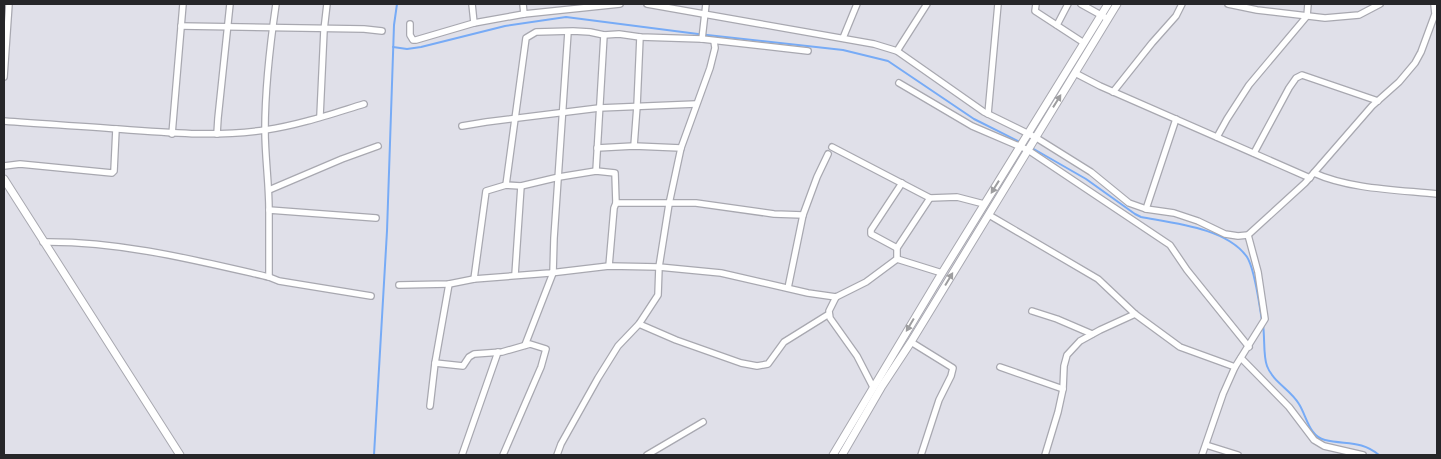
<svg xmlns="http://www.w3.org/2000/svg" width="1441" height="459" font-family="Cabin,sans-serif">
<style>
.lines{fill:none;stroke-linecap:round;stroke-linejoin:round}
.stream{stroke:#77abf6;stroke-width:2}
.minor-casing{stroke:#a8a8b0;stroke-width:8}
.major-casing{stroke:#a8a8b0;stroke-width:9}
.minor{stroke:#fff;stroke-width:5.5}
.major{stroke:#fff;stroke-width:7}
.oneway{fill:#9d9d9f}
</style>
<rect width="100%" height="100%" fill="#e0e0e9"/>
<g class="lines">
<g class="stream">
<polyline points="393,47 407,49 421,47 505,26 566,17 698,34 843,50 888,61 974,119 1028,146"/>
<path d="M 1032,148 L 1086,179 L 1135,214 L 1141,217 C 1173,223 1227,228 1247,257 C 1255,269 1259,304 1262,320"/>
<path d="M 1263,325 C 1265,337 1263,356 1267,366 C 1273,382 1291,390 1299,404 C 1307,417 1309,436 1325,440 C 1346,445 1361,440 1379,455"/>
<polyline points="374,455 387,231 394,25 397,4"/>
</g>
<defs>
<g id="minor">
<polyline points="472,4 474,23"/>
<polyline points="523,4 524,14"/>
<polyline points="647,4 874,44 897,51 984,112 1035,137 1091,172 1129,203 1146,209 1174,213 1198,221 1225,234 1238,236 1248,235 1305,183 1372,106 1399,82 1415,63 1421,52 1435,14 1434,4"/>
<polyline points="1036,4 1035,11 1084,43"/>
<polyline points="1081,4 1108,19"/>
<polyline points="1228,4 1257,10 1325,18 1359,15 1380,4"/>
<polyline points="410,24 410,35 413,40 416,40 474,23 524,14 620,4"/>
<polyline points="1057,25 1068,4"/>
<polyline points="181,26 364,29 382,31"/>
<polyline points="843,38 857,4"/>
<polyline points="702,39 706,4"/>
<polyline points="897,51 927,4"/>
<polyline points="1075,73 1100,86 1310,178"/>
<polyline points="4,77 9,4"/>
<polyline points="899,83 972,126 1028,150 1170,245 1187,270 1249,347"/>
<polyline points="1113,92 1152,43 1176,16 1182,4"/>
<polyline points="988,114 998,4"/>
<polyline points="320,116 324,30 327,4"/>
<path d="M 4,121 C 42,124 80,126 117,129 C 167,133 216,137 265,130 C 299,125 331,114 364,104"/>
<polyline points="462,126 486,122 599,108 696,104"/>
<polyline points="172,134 183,4"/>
<polyline points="217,134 218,118 230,4"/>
<polyline points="1217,137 1227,119 1249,85 1307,16 1308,4"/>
<polyline points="634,146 637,106 640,37"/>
<polyline points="832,147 930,198 957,197 984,204"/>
<polyline points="597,148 634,146 681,148"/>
<polyline points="1254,153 1289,88 1296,78 1302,75 1378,101"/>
<polyline points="4,166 20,164 112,173 114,171 116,129"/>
<polyline points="596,171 604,35"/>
<path d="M 1314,173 C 1349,189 1399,190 1437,194"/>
<polyline points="506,185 526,38 536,32 573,31 590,32 604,35 619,34 640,37 702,39 808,51"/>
<polyline points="269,190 342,159 378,146"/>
<polyline points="616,203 696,203 774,214 803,215"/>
<polyline points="1146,209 1176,119"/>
<path d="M 269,210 C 269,183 265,157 265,130 C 265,88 270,45 276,4"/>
<polyline points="989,215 1098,279 1135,314 1180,347 1235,367"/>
<path d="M 43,242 C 120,241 195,260 269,277 L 279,281 L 371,296"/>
<polyline points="897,248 871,234 871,230 902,183"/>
<polyline points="897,259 942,273"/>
<polyline points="515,275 521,186"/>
<polyline points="269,277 269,210 376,218"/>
<polyline points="474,279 486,191 506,185 521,186 559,177 596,171 615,173 616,203 614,208 609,266"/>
<polyline points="399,285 449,284 474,279 550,273 609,266 659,267 721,273 808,293 836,297 866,282 897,259 897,248 930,198"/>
<polyline points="788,288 803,215 817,177 828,154"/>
<polyline points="836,297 829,311 830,318 857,356 873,387"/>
<polyline points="1032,311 1057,319 1092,334"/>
<polyline points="639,324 676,340 741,363 757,366 768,364 784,342 829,314"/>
<polyline points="911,342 953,368 951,376 939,400 921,455"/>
<polyline points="525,345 553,273 554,238 568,32"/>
<polyline points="1241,358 1289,407 1314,440 1324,446 1363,455"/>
<polyline points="435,363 463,366 469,357 474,354 502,352 530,344 546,349 541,367 503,455"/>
<polyline points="1000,367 1063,389"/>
<polyline points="430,406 435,363 449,284"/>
<polyline points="1206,445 1238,455"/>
<polyline points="462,455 498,352"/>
<polyline points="557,455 561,444 598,378 618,346 639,324 658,295 659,267 669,204 681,148 710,68 715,48 714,41"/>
<polyline points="647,455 703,422"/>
<polyline points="1045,455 1058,412 1063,389 1064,366 1067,355 1080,341 1100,330 1135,314"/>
<polyline points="1202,455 1223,394 1235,367 1265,319 1258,272 1248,235"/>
</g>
<g id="major">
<polyline points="4,179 180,455"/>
<polyline points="833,455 942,273 1108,4"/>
<polyline points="842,455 882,386 911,342 1117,4"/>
</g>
</defs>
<use href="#minor" class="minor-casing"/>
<use href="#major" class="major-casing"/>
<use href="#minor" class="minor"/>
<use href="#major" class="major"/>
</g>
<defs><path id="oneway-solid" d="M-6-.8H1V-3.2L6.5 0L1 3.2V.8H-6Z" transform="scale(1.25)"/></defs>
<g class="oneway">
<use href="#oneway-solid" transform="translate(1057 101) rotate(-58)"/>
<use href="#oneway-solid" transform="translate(995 187) rotate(122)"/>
<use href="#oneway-solid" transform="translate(949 279) rotate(-59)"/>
<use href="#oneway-solid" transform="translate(910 325) rotate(121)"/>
</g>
<rect width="1441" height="459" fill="none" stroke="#262629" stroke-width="10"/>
</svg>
